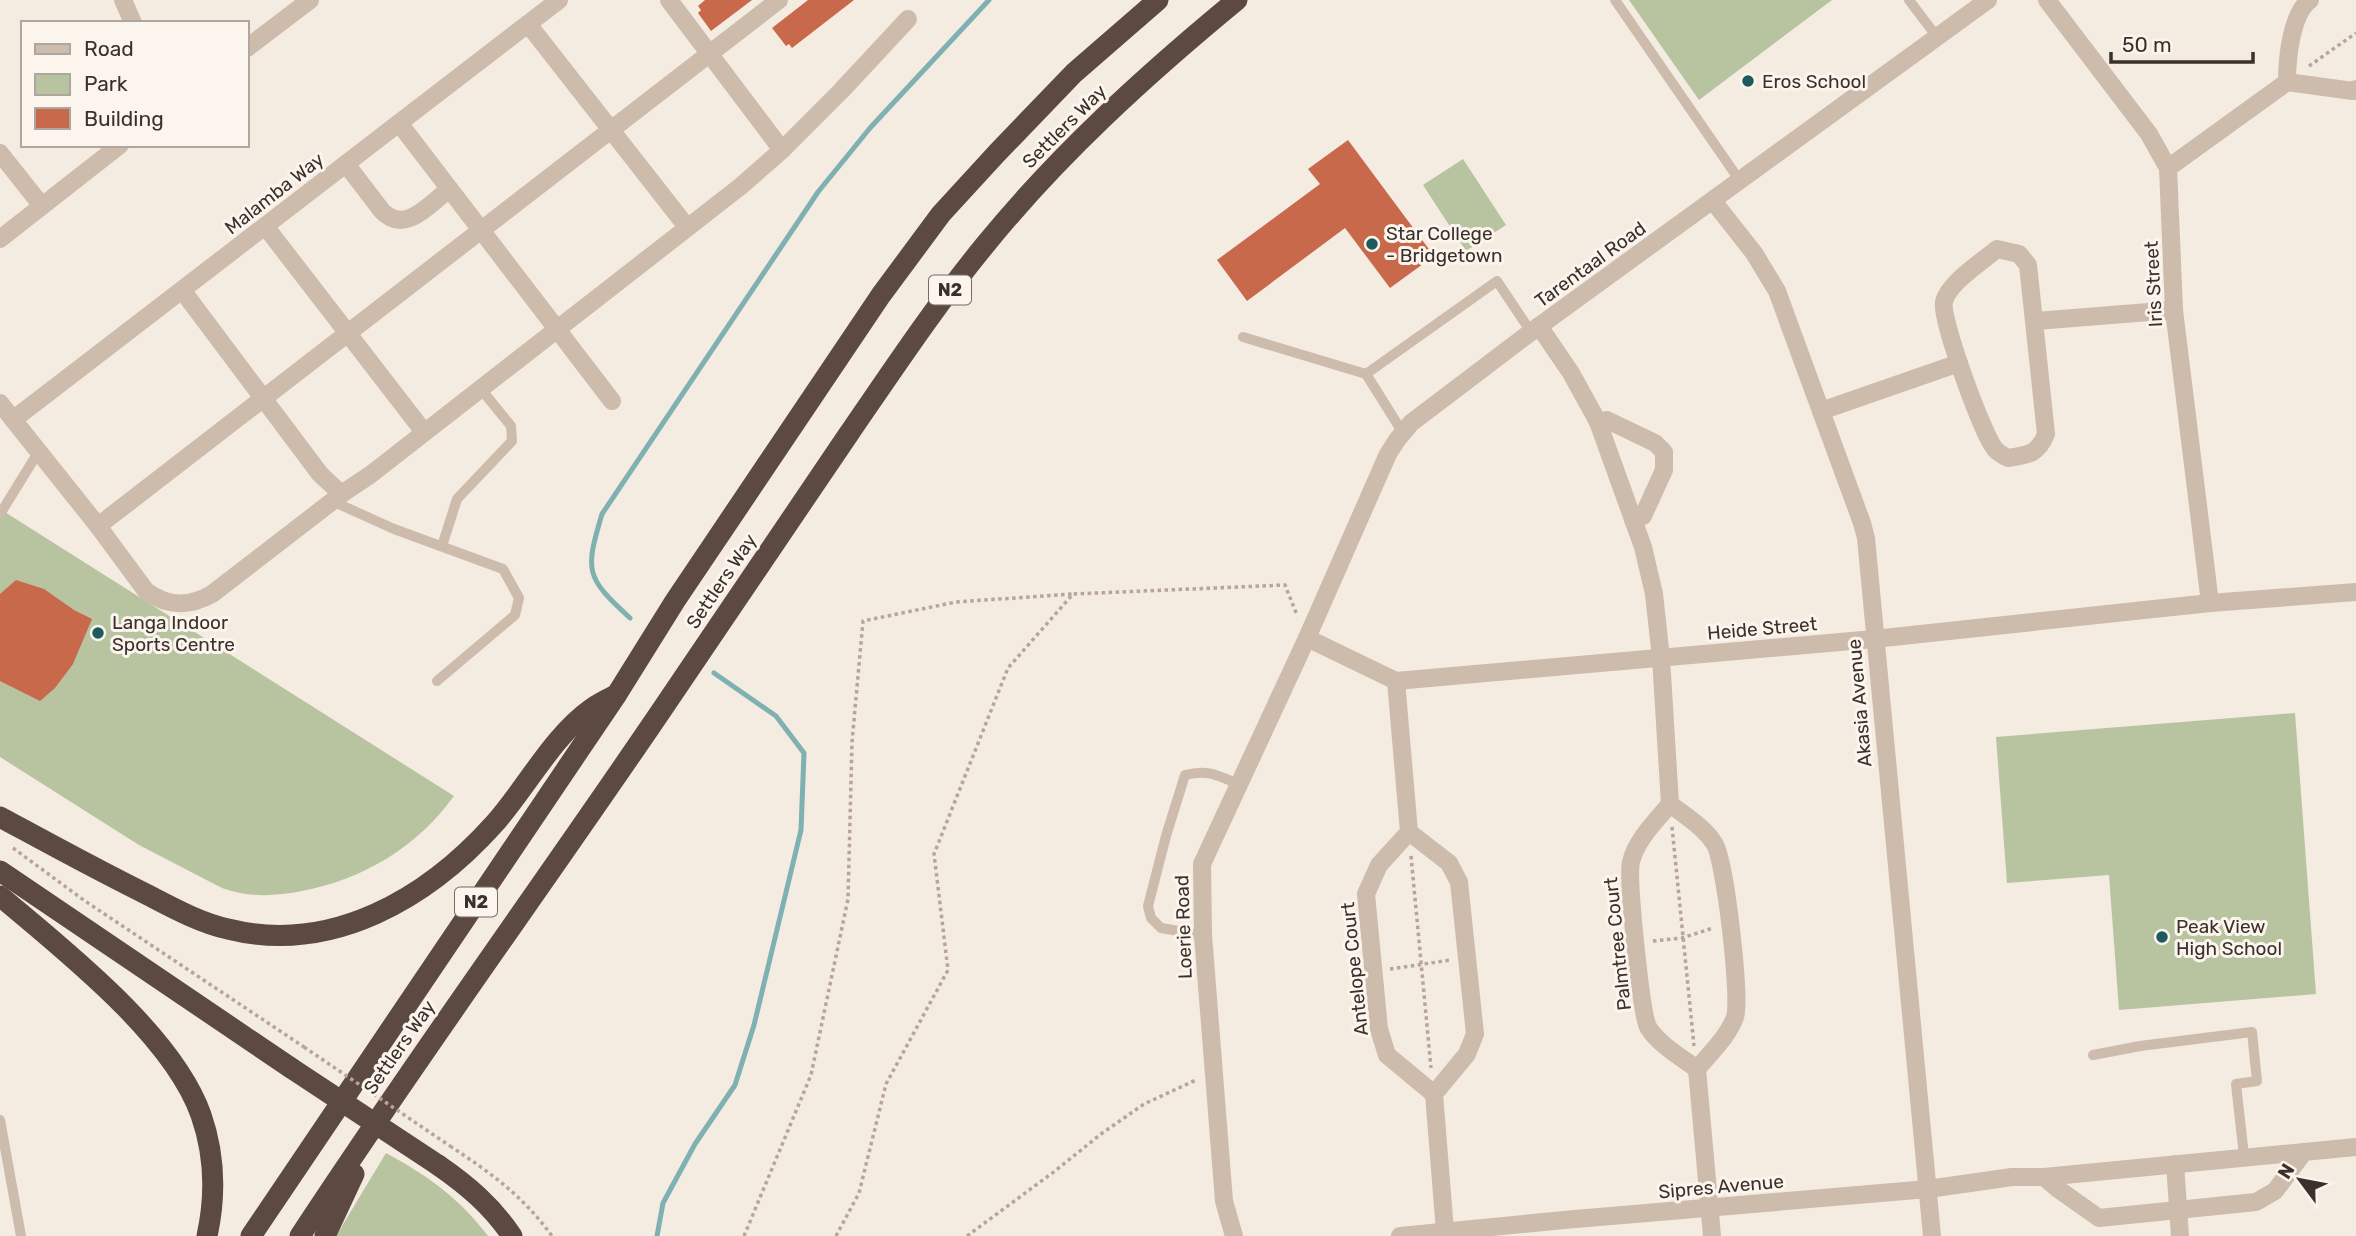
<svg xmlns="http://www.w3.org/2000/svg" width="2356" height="1236" font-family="Rubik,sans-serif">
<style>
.green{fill:#b8c4a0}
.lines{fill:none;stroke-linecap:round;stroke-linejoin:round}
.stream{stroke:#7fb0b2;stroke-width:5}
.building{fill:#c8694b}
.path{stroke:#b9a596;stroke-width:3.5;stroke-dasharray:3.5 3.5;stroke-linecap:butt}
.service{stroke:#cdbbac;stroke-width:10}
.minor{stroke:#cdbbac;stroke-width:18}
.motorway{stroke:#5c4a42;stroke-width:21}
.path-bridge{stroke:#b9a596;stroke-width:3.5;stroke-dasharray:3.5 3.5;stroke-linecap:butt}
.motorway-bridge{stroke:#5c4a42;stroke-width:21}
.poi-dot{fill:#1f5a5e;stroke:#fbf5ee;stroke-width:2.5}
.labels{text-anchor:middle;stroke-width:6;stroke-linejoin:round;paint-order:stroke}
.shield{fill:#fbf5ee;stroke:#756b66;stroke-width:2}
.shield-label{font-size:18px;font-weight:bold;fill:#3b302b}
.poi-label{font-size:19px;fill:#3b302b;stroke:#fbf5ee;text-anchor:start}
.street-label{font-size:19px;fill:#3b302b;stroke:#fbf5ee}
</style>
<rect width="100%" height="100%" fill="#f4ebe1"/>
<g class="green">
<polygon points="1629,0 1832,0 1699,100"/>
<polygon points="1463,159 1506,225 1466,251 1423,185"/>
<path d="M 0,509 L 454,796 C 417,847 364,879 302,891 C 275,896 249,898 222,888 L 139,845 L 0,757 Z"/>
<polygon points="2295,713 2316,994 2119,1010 2109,875 2007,883 1996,737"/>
<path d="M 386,1153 C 428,1176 458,1197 488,1236 L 336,1236 Z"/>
</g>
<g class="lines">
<g class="stream">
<path d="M 630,618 C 585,577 585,571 602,514 L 818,192 L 870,128 L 989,0"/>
<polyline points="657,1236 663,1203 695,1144 735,1085 754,1025 801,830 804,753 776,716 714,673"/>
</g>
</g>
<g class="building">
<polygon points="705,0 752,0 711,31 698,13 701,10 698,6"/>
<polygon points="808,0 854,0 792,48 789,44 786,46 772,28"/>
<polygon points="1348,140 1434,256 1390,288 1345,228 1247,301 1217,260 1320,184 1308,169"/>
<polygon points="16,580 44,589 74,610 92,619 73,664 55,688 40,701 0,681 0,594"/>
</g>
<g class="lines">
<g class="path">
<polyline points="2309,66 2356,33"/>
<polyline points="1672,827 1694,1046"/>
<polyline points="13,848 85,901 304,1047"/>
<polyline points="1411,856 1431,1068"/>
<polyline points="1653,941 1682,938 1713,928"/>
<polyline points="1390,969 1451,960"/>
<path d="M 450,1146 C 491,1173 523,1196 552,1236"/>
<polyline points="744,1236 811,1075 848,899 852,742 863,621 956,602 1073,594"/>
<polyline points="836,1236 859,1193 886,1084 948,970 934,854 1008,668 1073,594 1285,585 1297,615"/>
<polyline points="967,1236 1055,1171 1101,1134 1144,1104 1196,1080"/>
</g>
<g class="service">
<polyline points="1615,0 1740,181"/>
<polyline points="1909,0 1937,37"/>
<polyline points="1243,337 1366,374 1403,433"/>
<polyline points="1366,374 1497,281 1531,332"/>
<polyline points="332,501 394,529 503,569 519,598 515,615 437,681"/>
<polyline points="0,514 39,451"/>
<polyline points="442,546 457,499 512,441 511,426 480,388"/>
<path d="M 1203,935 L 1161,928 L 1151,918 L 1148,906 L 1166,836 L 1185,775 C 1208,769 1217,775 1238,784"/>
<polyline points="2093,1055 2140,1046 2252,1032 2257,1081 2236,1084 2244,1156"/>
<polyline points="0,1120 21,1236"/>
</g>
<g class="minor">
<polyline points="123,0 133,23"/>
<polyline points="2047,0 2149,134 2168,168 2174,310 2210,603"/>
<polyline points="528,24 687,227"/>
<polyline points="247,48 310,0"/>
<polyline points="2287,82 2353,91 2356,89"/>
<polyline points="399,123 612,401"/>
<polyline points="782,150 841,91 908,19"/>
<polyline points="0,153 42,206"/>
<path d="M 346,164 L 382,211 C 405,235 430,204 449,189"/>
<path d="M 2168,168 L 2287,82 C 2287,59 2291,14 2310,0"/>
<polyline points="1713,201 1754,253 1777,291 1862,523 1866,538 1932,1236"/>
<polyline points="265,226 424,432"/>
<polyline points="0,239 120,145"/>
<path d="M 1997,249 L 2019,254 L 2028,265 L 2046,434 C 2038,454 2029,455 2008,458 C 2004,456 1998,453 1995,449 C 1983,435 1940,318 1944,302 C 1948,283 1983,261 1997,249 Z"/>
<polyline points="182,290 320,474 336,489 343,493"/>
<polyline points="2036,321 2174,310"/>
<path d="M 1539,326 L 1571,373 L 1598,422 L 1643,547 L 1654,594 L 1661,658 L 1670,804 C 1656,821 1636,840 1631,862 C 1627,878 1641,1012 1648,1027 C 1659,1045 1681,1057 1697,1069"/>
<path d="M 0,403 L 98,526 L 146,591 C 168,607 189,607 212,594 L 343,493 L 370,475 L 741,186 L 782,150 L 669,0"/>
<polyline points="1821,411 1959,363"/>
<polyline points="14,419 559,0"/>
<polyline points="1598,422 1607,420 1655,443 1664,452 1664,470 1643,516 1633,520"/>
<polyline points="98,526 779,0"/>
<polyline points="1307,638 1396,681 1874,639 2210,603 2356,592"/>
<polyline points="1396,681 1409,832 1449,863 1459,882 1475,1034 1467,1054 1434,1094 1445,1231"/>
<path d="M 1670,804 C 1684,815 1704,827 1714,843 C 1725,858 1741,998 1735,1017 C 1728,1037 1710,1053 1697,1069 L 1712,1236"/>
<polyline points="1409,832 1379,865 1366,894 1379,1029 1387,1055 1434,1094"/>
<polyline points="2175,1164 2180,1236"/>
<polyline points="2044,1177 2058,1189 2099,1218 2256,1202 2275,1191 2304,1152"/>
<polyline points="1234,1236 1224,1201 1203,935 1202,864 1307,638 1388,454 1397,440 1411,423 1531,332 1988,0"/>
<polyline points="1400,1236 1564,1220 1928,1189 2012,1177 2044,1177 2356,1147"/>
</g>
<g class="motorway">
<path d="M 0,817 C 50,844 99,871 150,896 C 175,909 201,923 228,929 C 332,955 428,898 495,823 C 526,788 553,736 591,709 C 598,704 606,700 614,696"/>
<polyline points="0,871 291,1068"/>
<path d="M 0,896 C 64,950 173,1035 201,1115 C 215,1155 216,1195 207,1236"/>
<path d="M 438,1165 C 467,1185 492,1206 512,1236"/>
<polyline points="251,1236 617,694 675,601 881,295 941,214 997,153 1074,73 1158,0"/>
<path d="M 300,1236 C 416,1059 540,889 659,714 C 721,621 784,528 848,435 C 892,371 935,306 985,245 C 1059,154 1146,75 1237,0"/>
<polyline points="325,1236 354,1174"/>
</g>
<polyline class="path-bridge" points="304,1047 450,1146"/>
<polyline class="motorway-bridge" points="291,1068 438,1165"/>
</g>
<g class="poi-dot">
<circle cx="1748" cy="81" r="7"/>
<circle cx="1372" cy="244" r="7"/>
<circle cx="98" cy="633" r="7"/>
<circle cx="2162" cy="937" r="7"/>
</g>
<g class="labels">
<g class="shield">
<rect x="929" y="275.5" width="42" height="29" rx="5"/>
<rect x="455" y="887.5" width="42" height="29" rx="5"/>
</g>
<g class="shield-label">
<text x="950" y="296">N2</text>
<text x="476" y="908">N2</text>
</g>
<g class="poi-label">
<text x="1762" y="88">Eros School</text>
<text x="1386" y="240">Star College<tspan x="1386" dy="22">- Bridgetown</tspan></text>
<text x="112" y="629">Langa Indoor<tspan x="112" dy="22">Sports Centre</tspan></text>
<text x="2176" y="933">Peak View<tspan x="2176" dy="22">High School</tspan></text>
</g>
<g class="street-label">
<text transform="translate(1064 126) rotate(-45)" y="7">Settlers Way</text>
<text transform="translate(274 193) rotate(-38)" y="7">Malamba Way</text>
<text transform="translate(1590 264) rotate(-36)" y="7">Tarentaal Road</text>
<text transform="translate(2153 284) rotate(-93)" y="7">Iris Street</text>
<text transform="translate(721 581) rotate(-56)" y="7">Settlers Way</text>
<text transform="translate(1762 628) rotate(-5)" y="7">Heide Street</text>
<text transform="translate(1859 703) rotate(-95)" y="7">Akasia Avenue</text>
<text transform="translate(1183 927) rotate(-92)" y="7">Loerie Road</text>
<text transform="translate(1617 944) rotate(-96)" y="7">Palmtree Court</text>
<text transform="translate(1354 969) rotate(-96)" y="7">Antelope Court</text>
<text transform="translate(399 1047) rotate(-55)" y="7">Settlers Way</text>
<text transform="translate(1721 1186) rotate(-5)" y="7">Sipres Avenue</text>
</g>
</g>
<rect x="21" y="21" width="228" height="126" fill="#fbf5ee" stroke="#aea6a0" stroke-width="2"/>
<rect x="35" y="44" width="35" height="10" fill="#cdbbac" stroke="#aea6a0" stroke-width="2"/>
<text x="84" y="56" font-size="21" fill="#3b302b">Road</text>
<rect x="35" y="74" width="35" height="21" fill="#b8c4a0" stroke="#aea6a0" stroke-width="2"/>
<text x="84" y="91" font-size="21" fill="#3b302b">Park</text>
<rect x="35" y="108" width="35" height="21" fill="#c8694b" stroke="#aea6a0" stroke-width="2"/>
<text x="84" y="126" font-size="21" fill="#3b302b">Building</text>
<g transform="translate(2300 1180) rotate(302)" stroke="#fbf5ee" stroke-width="5" paint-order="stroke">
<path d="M0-5L12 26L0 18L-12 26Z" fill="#3b302b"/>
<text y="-10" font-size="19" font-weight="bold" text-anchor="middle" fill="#3b302b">N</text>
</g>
<path d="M2111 52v10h142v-10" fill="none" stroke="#3b302b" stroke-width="3.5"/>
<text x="2122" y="52" font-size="21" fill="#3b302b" stroke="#fbf5ee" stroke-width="5" paint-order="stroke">50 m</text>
</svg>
